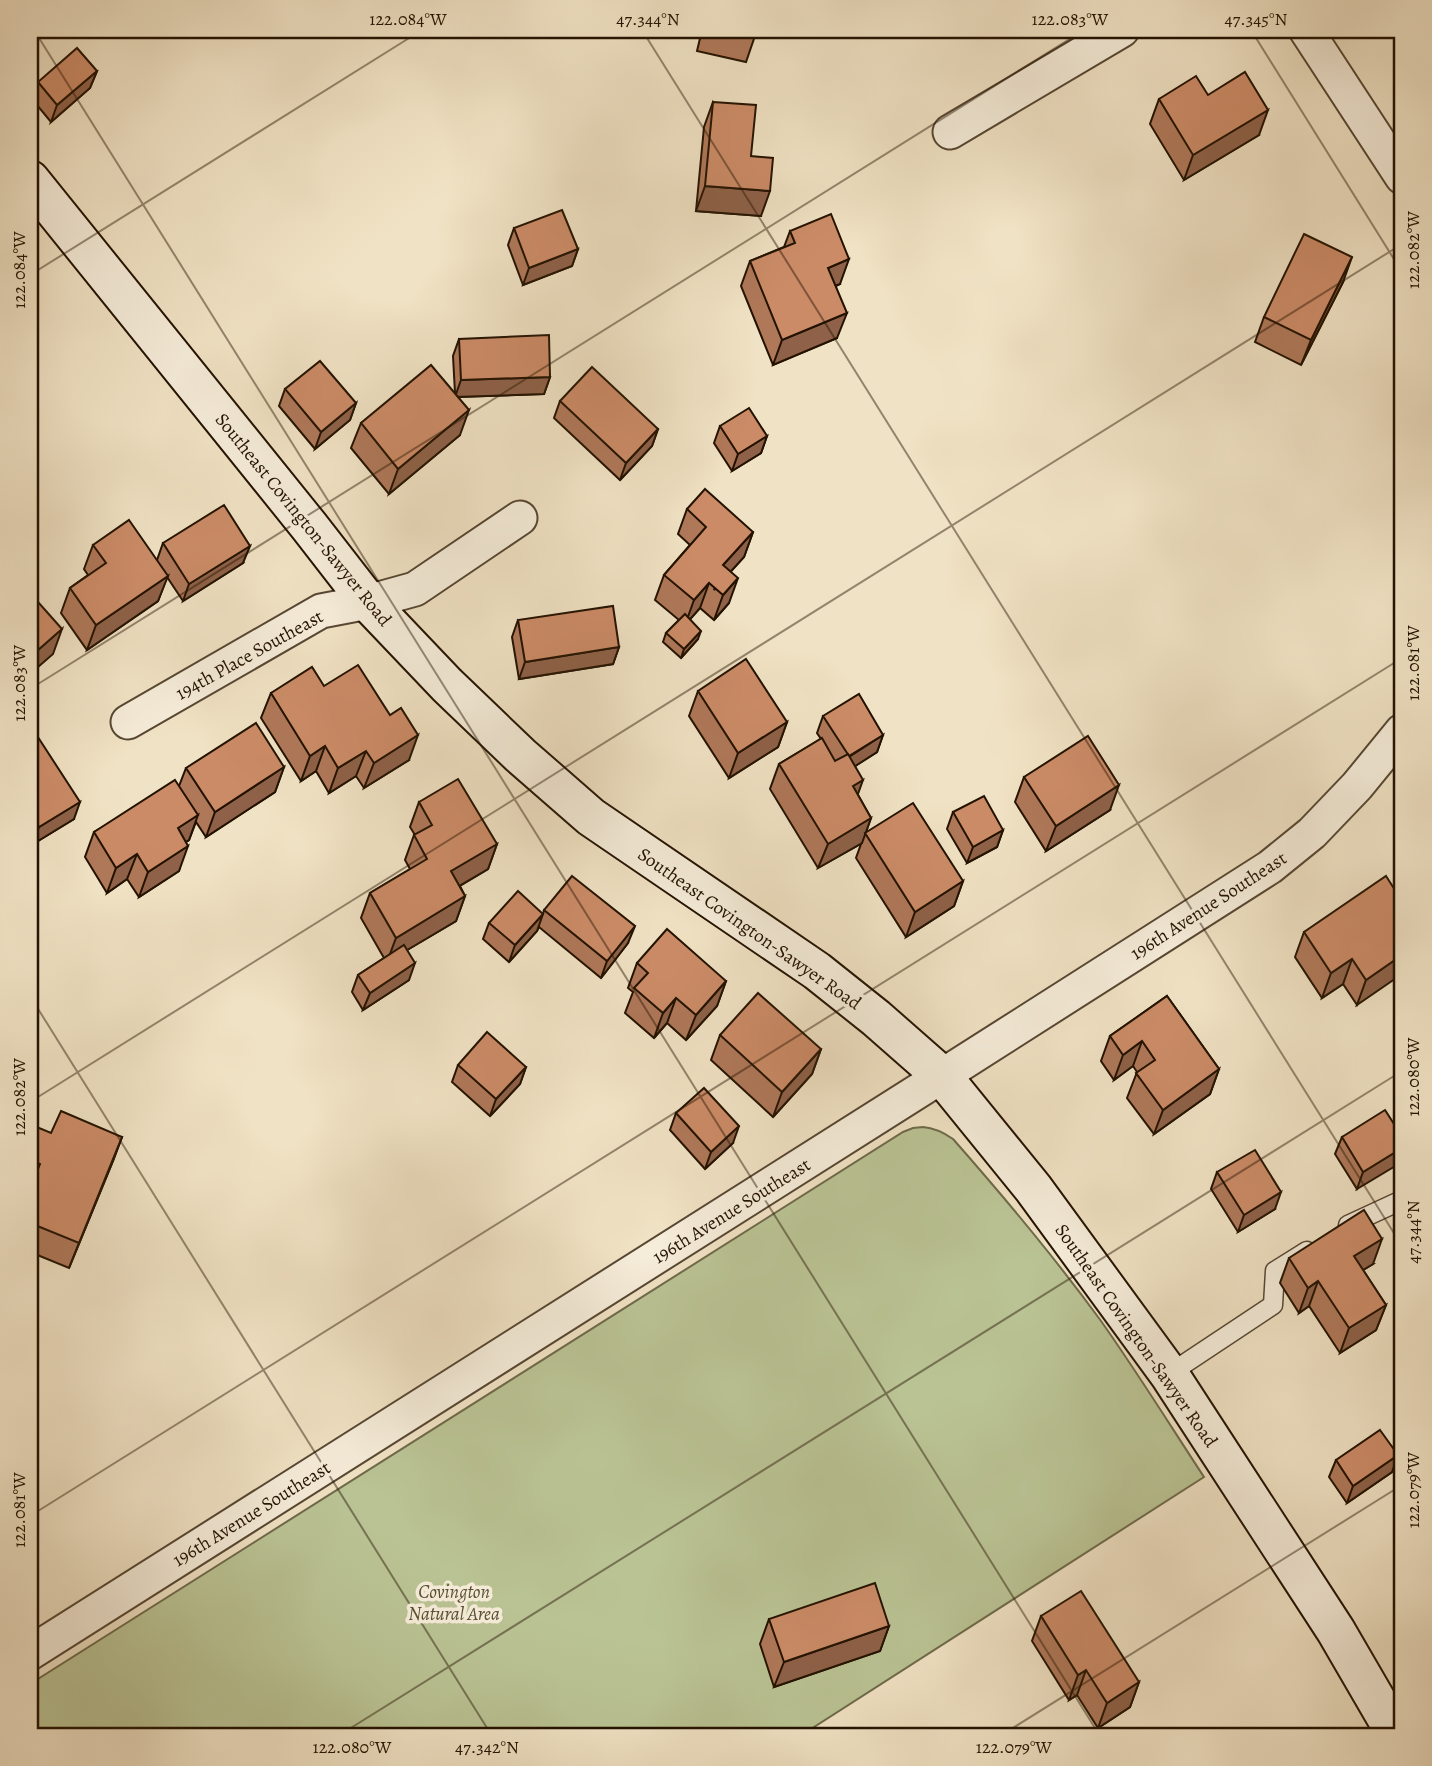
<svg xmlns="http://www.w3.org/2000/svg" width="1432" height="1766" font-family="Alegreya,serif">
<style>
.green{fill:#bac394;stroke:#6e6a4a;stroke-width:2}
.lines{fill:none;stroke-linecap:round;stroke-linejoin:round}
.lane-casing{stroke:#564632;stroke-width:21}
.street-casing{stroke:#564632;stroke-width:37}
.secondary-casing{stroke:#231201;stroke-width:42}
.lane{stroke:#f5ecd9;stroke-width:18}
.street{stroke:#f5ecd9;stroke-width:33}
.secondary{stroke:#f5ecd9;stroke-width:38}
.wall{fill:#af7859;stroke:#231201;stroke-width:2}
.shaded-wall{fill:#8e6148;stroke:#231201;stroke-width:2}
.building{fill:#cb8b67;stroke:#231201;stroke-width:2}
.ticks{fill:none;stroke:#231201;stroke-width:2;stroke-opacity:0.45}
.labels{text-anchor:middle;stroke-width:7;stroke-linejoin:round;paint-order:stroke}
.street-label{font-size:19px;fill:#231201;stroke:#f5ecd9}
.park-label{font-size:19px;font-style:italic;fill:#585034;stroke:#f5ecd9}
.neatline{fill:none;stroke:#231201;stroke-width:2.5}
.ticks-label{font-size:18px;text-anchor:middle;fill:#231201}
</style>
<rect width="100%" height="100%" fill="#f0e2c4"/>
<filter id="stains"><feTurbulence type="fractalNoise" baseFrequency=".00286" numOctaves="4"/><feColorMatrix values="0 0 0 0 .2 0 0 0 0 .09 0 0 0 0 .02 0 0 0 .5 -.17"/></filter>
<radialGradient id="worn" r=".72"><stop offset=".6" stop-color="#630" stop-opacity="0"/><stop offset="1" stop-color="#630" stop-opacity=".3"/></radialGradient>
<path class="green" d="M 923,1127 C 935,1128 943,1132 953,1139 C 1005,1198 1055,1258 1101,1321 C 1137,1372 1170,1425 1204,1477 L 800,1736 L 30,1736 L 30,1684 L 903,1132 L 913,1128 Z"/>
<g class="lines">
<defs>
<g id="lane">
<polyline points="1348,1225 1402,1200"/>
<polyline points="1169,1374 1273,1305 1275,1271 1307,1251"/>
</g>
<g id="street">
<polyline points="1306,30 1402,177"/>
<polyline points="950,132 1122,30"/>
<polyline points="128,722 321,611 368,602 415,589 520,518"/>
<polyline points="30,1653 942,1076 1270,867 1312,833 1357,786 1402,731"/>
</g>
<polyline id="secondary" points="30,180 309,526 368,602 447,685 520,755 591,817 817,971 876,1018 942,1076 1033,1188 1169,1374 1336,1631 1397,1736"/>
</defs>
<use href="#lane" class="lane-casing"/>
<use href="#street" class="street-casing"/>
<use href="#secondary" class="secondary-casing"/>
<use href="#lane" class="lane"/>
<use href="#street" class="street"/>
<use href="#secondary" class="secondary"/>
</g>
<g class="wall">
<polygon points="702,30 757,30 746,62 697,51"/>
<polygon points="97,71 90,88 51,122 32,99 38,82"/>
<polygon points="1208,95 1259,135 1184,180 1150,124 1159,99"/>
<polygon points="713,102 751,156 761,216 696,211 704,127"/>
<polygon points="514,228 578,249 572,266 523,285 508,245"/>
<polygon points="790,231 840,284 836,286 837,338 773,365 741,286 750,261 784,247"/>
<polygon points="1343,282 1301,365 1255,342 1264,317"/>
<polygon points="459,339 550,377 544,394 458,397 460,435 389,494 351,448 361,423 455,393 453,356"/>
<polygon points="285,389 356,403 350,420 315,449 279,406"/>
<polygon points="560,401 658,429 652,446 620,480 554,418"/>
<polygon points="720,426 767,436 761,453 732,471 714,443"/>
<polygon points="687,509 753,532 744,557 731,571 729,603 714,620 700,608 690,619 698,639 681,658 663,642 666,633 679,620 655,600 664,575 690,545 678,534"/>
<polygon points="163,543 243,563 183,601 167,577 158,601 87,650 61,613 70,588 88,575 84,569 93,545 157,560"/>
<polygon points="518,620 619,647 613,664 519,679 512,637"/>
<polygon points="324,686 409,760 364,788 356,776 329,793 316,771 301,781 261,718 271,693"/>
<polygon points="698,691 787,722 778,747 729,778 689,716"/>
<polygon points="823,716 883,735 877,752 855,766 858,795 871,818 862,843 818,868 770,789 779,764 821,739 817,733"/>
<polygon points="30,734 74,819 33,844 30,839"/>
<polygon points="284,767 275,792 206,837 196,822 189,840 186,842 179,871 139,897 127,879 107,893 85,857 94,832 179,786 186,768"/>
<polygon points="1024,777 1110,810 1046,851 1015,802"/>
<polygon points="419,802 497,844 488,869 460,886 465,896 456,921 407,950 409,980 363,1010 352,992 358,975 384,958 361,918 370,893 410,869 405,860 414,835 415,835 410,827"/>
<polygon points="953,812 1003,830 997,847 967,863 947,829"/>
<polygon points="865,833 963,881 954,906 906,937 856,858"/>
<polygon points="1402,901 1357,1005 1343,984 1322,998 1295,957 1304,932"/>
<polygon points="544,910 628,943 601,978 539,927 537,931 509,962 483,939 489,923 543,914"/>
<polygon points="637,963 726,981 717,1006 686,1040 667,1023 654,1038 625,1013 633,992 628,988"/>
<polygon points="1167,996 1219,1069 1210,1094 1154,1134 1127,1098 1137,1072 1133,1066 1114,1080 1101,1061 1110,1036"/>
<polygon points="720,1035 821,1049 812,1074 773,1117 711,1060"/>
<polygon points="458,1065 526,1067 520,1084 490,1116 452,1082"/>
<polygon points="676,1113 733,1143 705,1169 670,1130"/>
<polygon points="1396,1127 1357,1189 1335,1154 1342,1137"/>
<polygon points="30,1129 51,1133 122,1137 113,1161 69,1268 30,1252"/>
<polygon points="1217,1172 1275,1209 1238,1232 1211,1189"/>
<polygon points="1289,1258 1373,1264 1363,1270 1386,1305 1376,1330 1340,1353 1309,1306 1299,1313 1280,1283"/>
<polygon points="1336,1460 1392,1472 1347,1503 1329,1477"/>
<polygon points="1041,1616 1139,1682 1130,1707 1098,1728 1077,1695 1069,1700 1032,1641"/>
<polygon points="769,1619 889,1626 880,1651 774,1687 760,1644"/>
</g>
<g class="shaded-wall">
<polygon points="97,71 90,88 51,122 57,105"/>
<polygon points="1268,110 1259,135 1184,180 1193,155"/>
<polygon points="705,186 770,191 761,216 696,211"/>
<polygon points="578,249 572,266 523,285 529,268"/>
<polygon points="1352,257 1343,282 1301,365 1311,340"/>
<polygon points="849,259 840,284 819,292 828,268"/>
<polygon points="847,313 837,338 773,365 782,340"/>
<polygon points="550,377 544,394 455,397 461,380"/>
<polygon points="356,403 350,420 315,449 321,432"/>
<polygon points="469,410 460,435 389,494 398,469"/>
<polygon points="658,429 652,446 620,480 626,463"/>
<polygon points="767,436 761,453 732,471 738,454"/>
<polygon points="753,532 744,557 714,590 723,565"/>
<polygon points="250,546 243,563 183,601 189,584"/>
<polygon points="168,576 158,601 87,650 96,625"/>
<polygon points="738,578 729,603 714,620 723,595"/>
<polygon points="709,583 700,608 685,625 694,600"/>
<polygon points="62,629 53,654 30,674 30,657"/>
<polygon points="701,631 698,639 681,658 684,649"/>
<polygon points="619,647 613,664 519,679 525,662"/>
<polygon points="787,722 778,747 729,778 738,753"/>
<polygon points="418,735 409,760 364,788 374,763"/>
<polygon points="883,735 877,752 843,774 849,757"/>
<polygon points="325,746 316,771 301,781 310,756"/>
<polygon points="366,751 356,776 329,793 338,768"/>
<polygon points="284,767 275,792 206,837 215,812"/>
<polygon points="863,780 854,805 853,786"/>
<polygon points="1119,785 1110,810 1046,851 1056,826"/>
<polygon points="80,802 74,819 33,844 39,827"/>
<polygon points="198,815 189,840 168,853 178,828"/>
<polygon points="871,818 862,843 818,868 828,844"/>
<polygon points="1003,830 997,847 967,863 973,847"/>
<polygon points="497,844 488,869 442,896 451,871"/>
<polygon points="188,846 179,871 139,897 148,872"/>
<polygon points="137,854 127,879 107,893 116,868"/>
<polygon points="963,881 954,906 906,937 915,912"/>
<polygon points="465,896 456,921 387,962 396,938"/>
<polygon points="543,914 537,931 509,962 515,945"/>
<polygon points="635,926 628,943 601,978 607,961"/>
<polygon points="1402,955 1402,974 1357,1005 1366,980"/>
<polygon points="1352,959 1343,984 1322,998 1331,973"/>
<polygon points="415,963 409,980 363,1010 370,993"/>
<polygon points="726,981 717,1006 686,1040 696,1015"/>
<polygon points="676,998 667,1023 654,1038 663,1013"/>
<polygon points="1142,1041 1133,1066 1114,1080 1123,1055"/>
<polygon points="821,1049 812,1074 773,1117 782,1092"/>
<polygon points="526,1067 520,1084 490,1116 496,1099"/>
<polygon points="1219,1069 1210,1094 1154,1134 1163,1110"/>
<polygon points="739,1126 733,1143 705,1169 711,1152"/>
<polygon points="122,1137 113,1161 69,1268 79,1243"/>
<polygon points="1402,1148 1402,1162 1357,1189 1363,1172"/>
<polygon points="1281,1192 1275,1209 1238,1232 1244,1215"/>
<polygon points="1382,1239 1373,1264 1345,1281 1354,1256"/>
<polygon points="1318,1281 1309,1306 1299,1313 1308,1288"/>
<polygon points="1386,1305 1376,1330 1340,1353 1349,1328"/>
<polygon points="1398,1455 1392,1472 1347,1503 1353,1486"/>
<polygon points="889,1626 880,1651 774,1687 784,1662"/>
<polygon points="1086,1670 1077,1695 1069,1700 1078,1675"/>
<polygon points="1139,1682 1130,1707 1098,1728 1107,1703"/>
</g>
<g class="building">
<polygon points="723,30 757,30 755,37"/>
<polygon points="77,48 97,71 57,105 38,82"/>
<polygon points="1245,72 1268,110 1193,155 1159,99 1196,76 1208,95"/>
<polygon points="713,102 756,105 751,156 773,158 770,191 705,186"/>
<polygon points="562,210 578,249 529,268 514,228"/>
<polygon points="831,214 849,259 828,268 847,313 782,340 750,261 795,243 790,231"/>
<polygon points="1304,234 1352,257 1311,340 1264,317"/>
<polygon points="549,335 550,377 461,380 459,339"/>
<polygon points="320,361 356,403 321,432 285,389"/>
<polygon points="431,365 469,410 398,469 361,423"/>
<polygon points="592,367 658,429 626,463 560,401"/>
<polygon points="749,408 767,436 738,454 720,426"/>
<polygon points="705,489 753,532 723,565 738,578 723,595 709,583 694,600 664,575 706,527 687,509"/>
<polygon points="224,505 250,546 189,584 163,543"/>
<polygon points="129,520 168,576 96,625 70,588 106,563 93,545"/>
<polygon points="30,593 62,629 30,657"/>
<polygon points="613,606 619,647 525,662 518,620"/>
<polygon points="685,614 701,631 684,649 666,633"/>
<polygon points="746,659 787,722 738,753 698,691"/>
<polygon points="358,665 390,715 401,708 418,735 374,763 366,751 338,768 325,746 310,756 271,693 312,667 324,686"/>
<polygon points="859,694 883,735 849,756 823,716"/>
<polygon points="256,723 284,767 215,812 186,768"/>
<polygon points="34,731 80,802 39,827 30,812 30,734"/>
<polygon points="1088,736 1119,785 1056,826 1024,777"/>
<polygon points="822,738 835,761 848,754 863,780 853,786 871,818 828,844 779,764"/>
<polygon points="458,779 497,844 451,871 465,896 396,938 370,893 427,859 414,835 432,825 419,802"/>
<polygon points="175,780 198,815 178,828 188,846 148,872 137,854 116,868 94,832"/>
<polygon points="984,796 1003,830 973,847 953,812"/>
<polygon points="913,803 963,881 915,912 865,833"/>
<polygon points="572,876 635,926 607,961 544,910"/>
<polygon points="1386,876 1402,901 1402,955 1366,980 1352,959 1331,973 1304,932"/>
<polygon points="518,891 543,914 515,945 489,923"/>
<polygon points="667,929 726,981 696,1015 676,998 663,1013 634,988 648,973 637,963"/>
<polygon points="404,945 415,963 370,993 358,975"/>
<polygon points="758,993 821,1049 782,1092 720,1035"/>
<polygon points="1167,996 1219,1069 1163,1110 1136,1073 1155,1060 1142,1041 1123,1055 1110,1036"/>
<polygon points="487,1032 526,1067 496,1099 458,1065"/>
<polygon points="704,1088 739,1126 711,1152 676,1113"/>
<polygon points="1385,1110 1396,1127 1402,1123 1402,1148 1363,1172 1342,1137"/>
<polygon points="61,1111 122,1137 79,1243 30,1223 30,1188 40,1164 30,1160 30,1129 32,1125 51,1133"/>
<polygon points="1255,1150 1281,1192 1244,1215 1217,1172"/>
<polygon points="1364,1210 1382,1239 1354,1256 1386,1305 1349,1328 1318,1281 1308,1288 1289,1258"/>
<polygon points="1380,1430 1398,1455 1353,1486 1336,1460"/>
<polygon points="875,1583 889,1626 784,1662 769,1619"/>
<polygon points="1081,1591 1139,1682 1107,1703 1086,1670 1078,1675 1041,1616"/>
</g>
<path class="ticks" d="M 34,30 L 1100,1736M 642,30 L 1402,1246M 1251,30 L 1402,272M 30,275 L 422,30M 30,689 L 1084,30M 30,996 L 492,1736M 30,1102 L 1402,244M 30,1516 L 1402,658M 338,1736 L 1402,1071M 1000,1736 L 1402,1485"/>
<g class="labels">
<g class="street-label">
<text transform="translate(304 519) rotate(51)" y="7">Southeast Covington-Sawyer Road</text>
<text transform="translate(249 654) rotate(-29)" y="7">194th Place Southeast</text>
<text transform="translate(1208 905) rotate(-33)" y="7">196th Avenue Southeast</text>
<text transform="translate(750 928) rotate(35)" y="7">Southeast Covington-Sawyer Road</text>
<text transform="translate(731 1210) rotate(-32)" y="7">196th Avenue Southeast</text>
<text transform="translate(1137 1335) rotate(55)" y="7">Southeast Covington-Sawyer Road</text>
<text transform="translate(251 1513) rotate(-32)" y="7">196th Avenue Southeast</text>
</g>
<g class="park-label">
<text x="454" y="1598">Covington<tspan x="454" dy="22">Natural Area</tspan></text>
</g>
</g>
<rect width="1432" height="1766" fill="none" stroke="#f0e2c4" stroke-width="77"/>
<rect x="38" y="38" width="1356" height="1690" class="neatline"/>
<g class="ticks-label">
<text x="408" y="25">122.084°W</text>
<text x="648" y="25">47.344°N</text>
<text x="1070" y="25">122.083°W</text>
<text x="1256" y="25">47.345°N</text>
<text transform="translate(1413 250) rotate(-90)" y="6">122.082°W</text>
<text transform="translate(19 270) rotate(-90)" y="6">122.084°W</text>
<text transform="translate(1413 663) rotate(-90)" y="6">122.081°W</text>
<text transform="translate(19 683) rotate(-90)" y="6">122.083°W</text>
<text transform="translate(1413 1077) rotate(-90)" y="6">122.080°W</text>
<text transform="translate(19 1097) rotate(-90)" y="6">122.082°W</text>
<text transform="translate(1413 1232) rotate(-90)" y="6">47.344°N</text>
<text transform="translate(1413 1490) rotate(-90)" y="6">122.079°W</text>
<text transform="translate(19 1510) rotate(-90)" y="6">122.081°W</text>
<text x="352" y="1753">122.080°W</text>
<text x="487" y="1753">47.342°N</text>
<text x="1014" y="1753">122.079°W</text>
</g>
<rect width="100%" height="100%" filter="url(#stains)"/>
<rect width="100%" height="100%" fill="url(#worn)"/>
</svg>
